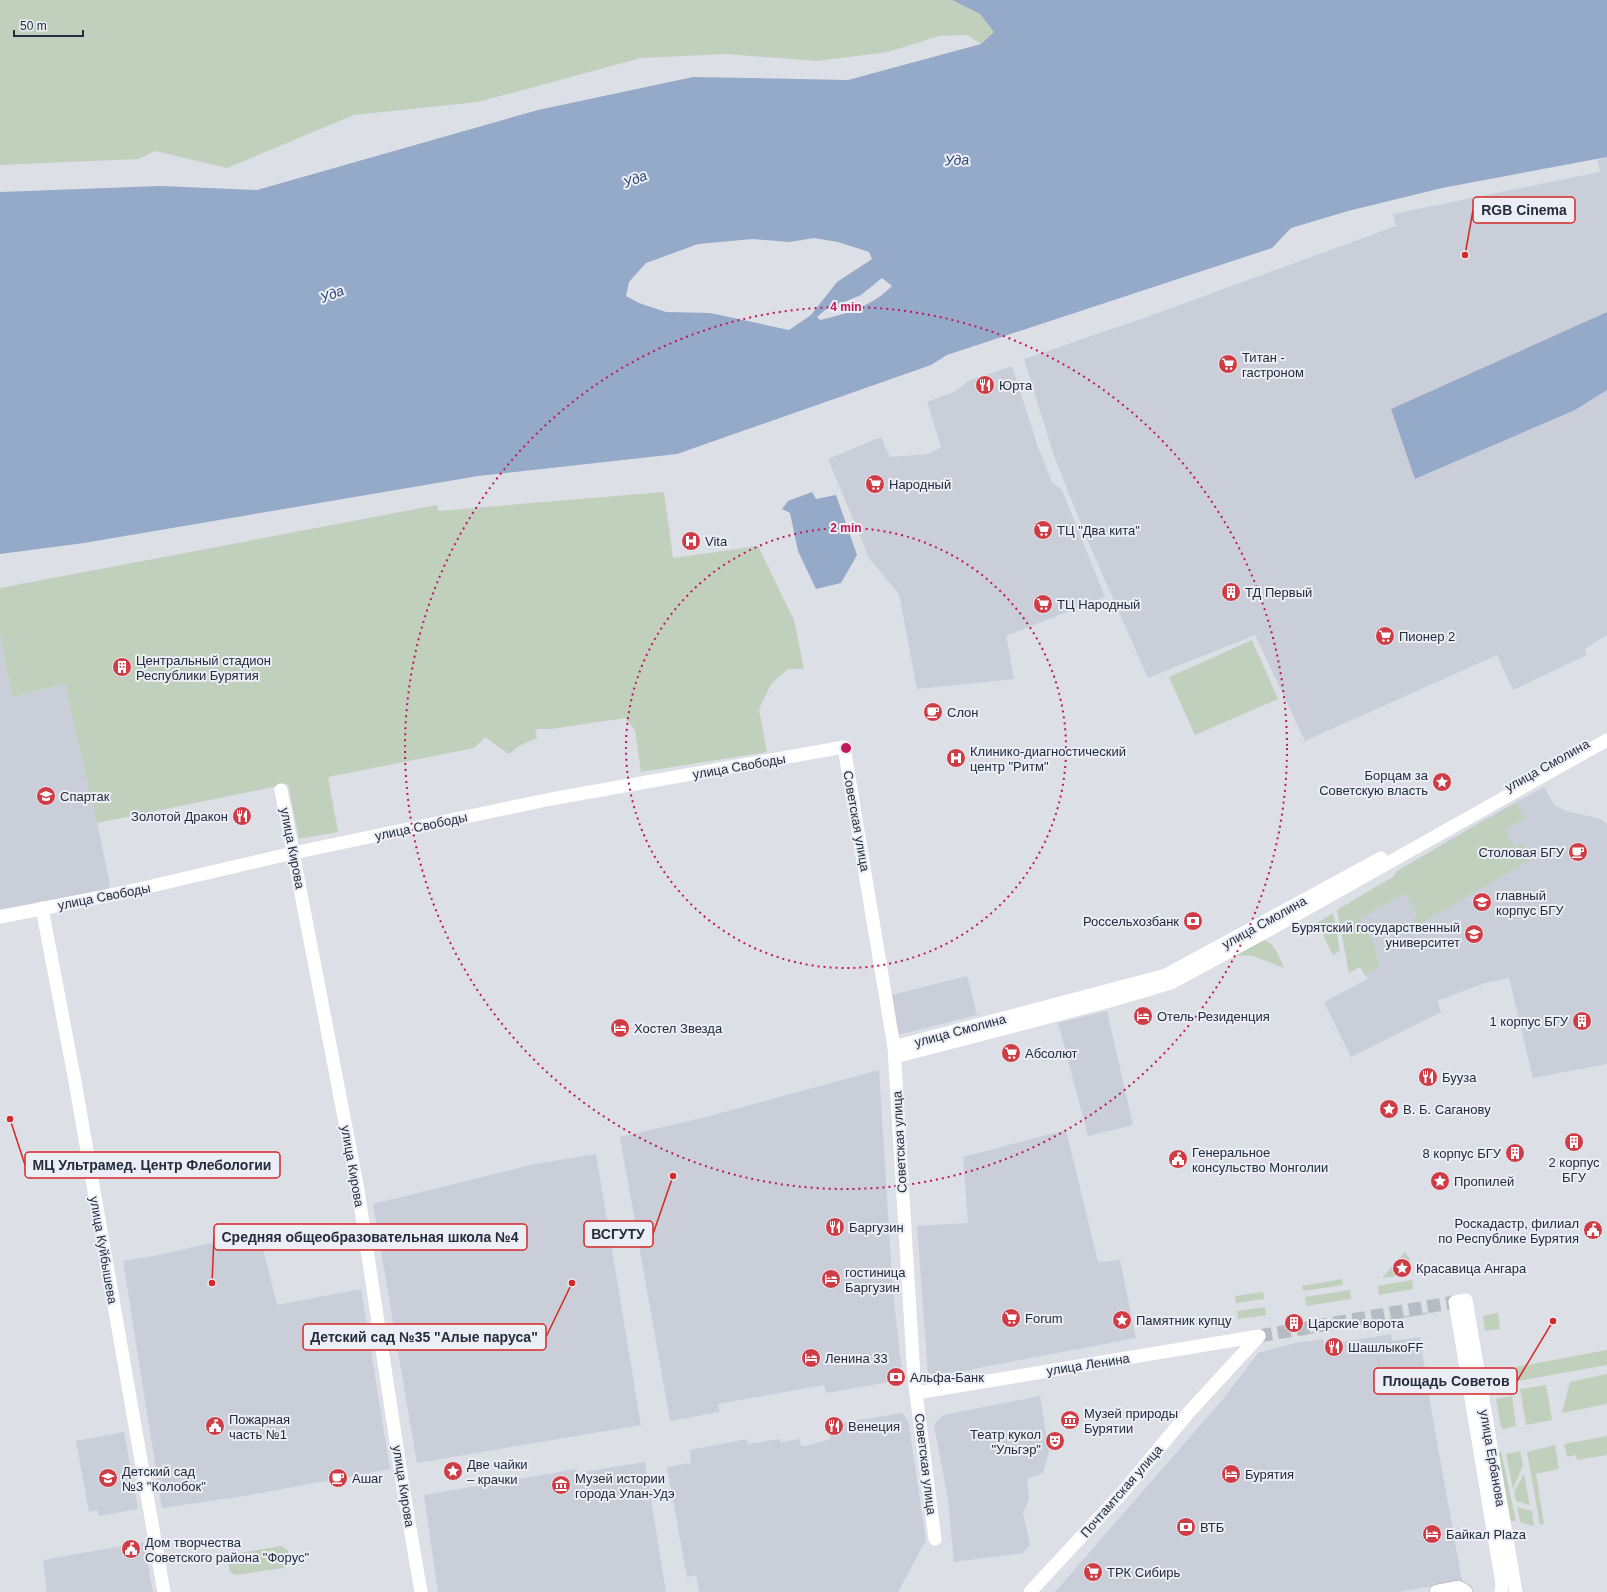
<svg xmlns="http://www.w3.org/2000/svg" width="1607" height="1592" font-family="Arial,sans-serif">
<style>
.built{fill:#caced8}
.green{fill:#c0d0bd}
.water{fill:#95a9c8;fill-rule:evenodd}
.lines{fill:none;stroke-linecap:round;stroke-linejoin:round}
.secondary-tunnel{stroke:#b7bbc4;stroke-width:13;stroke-dasharray:13 6;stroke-linecap:butt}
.primary-casing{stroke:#9ba2b2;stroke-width:16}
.secondary{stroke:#fff;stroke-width:13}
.primary{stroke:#fff;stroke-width:15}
.ring{fill:none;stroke:#c2185b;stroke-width:2;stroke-dasharray:2 4}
.labels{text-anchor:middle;stroke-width:4;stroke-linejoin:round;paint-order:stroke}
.poi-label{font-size:13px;fill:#252c3d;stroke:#ebeef4;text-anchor:start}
.street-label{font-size:13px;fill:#252c3d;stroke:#ebeef4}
.water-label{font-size:14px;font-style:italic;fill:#2f4771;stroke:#ebeef4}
.centre{fill:#c2185b;stroke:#ebeef4;stroke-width:2}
.ring-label{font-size:12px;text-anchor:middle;font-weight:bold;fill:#c2185b;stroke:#ebeef4;stroke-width:4;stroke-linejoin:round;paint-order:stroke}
.leader{fill:none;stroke:#d62828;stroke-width:1.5}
.callout-dot{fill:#d62828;stroke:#ebeef4;stroke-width:1.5}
.callout{fill:#ebeef4;stroke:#d62828;stroke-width:1.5}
.callout-label{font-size:14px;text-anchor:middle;font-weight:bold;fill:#252c3d}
</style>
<rect width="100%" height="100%" fill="#dcdfe6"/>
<g class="built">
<polygon points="1607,157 1607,312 1391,409 1416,479 1575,410 1607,390 1607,635 1585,649 1587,655 1513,690 1497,655 1305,741 1255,635 1148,678 1089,544 1054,456 1024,359 1144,318 1396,226 1393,214 1600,172 1597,160"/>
<polygon points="1012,366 1038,447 1052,482 1062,490 1105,597 1006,636 1014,679 917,689 899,594 869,558 828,459 881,437 890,457 929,454 941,447 927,402 956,391 968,381"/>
<polygon points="0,634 12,697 65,684 86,769 110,885 105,891 0,909"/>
<polygon points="1544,787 1554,805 1566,811 1601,819 1607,824 1607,1064 1533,1078 1509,978 1485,983 1437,1001 1441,1012 1351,1057 1324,1002 1368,979 1360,967 1349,973 1337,910 1393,877 1397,871 1480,822"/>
<polygon points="967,976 977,1015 898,1035 892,995"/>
<polygon points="1107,1011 1133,1125 1088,1136 1058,1023"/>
<polygon points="879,1070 893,1292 902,1373 895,1381 826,1393 824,1385 718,1404 720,1412 670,1421 620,1137 702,1118"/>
<polygon points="1066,1130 1098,1262 1120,1260 1136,1338 957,1372 928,1374 917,1226 968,1223 963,1157"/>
<polygon points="596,1154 641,1425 417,1463 373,1204 535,1164"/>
<polygon points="259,1232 277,1305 361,1289 390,1469 244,1496 162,1508 123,1261 159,1255"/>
<polygon points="1391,1334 1392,1341 1420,1337 1429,1397 1462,1581 1399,1592 1055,1592 1223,1399 1258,1353 1295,1343 1323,1339 1324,1345"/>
<polygon points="1040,1396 1049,1452 1043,1473 1027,1479 1029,1499 1023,1513 1030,1544 1023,1553 954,1562 948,1499 934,1425 943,1415"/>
<polygon points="902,1413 908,1420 926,1540 898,1592 699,1592 696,1575 687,1577 667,1467 691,1463 690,1450 747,1439 748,1444 780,1439 780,1442 800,1439 801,1446 809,1445 831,1439 828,1425"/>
<polygon points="124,1432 138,1509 99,1516 97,1510 89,1512 76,1441"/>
<polygon points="645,1462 666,1592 438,1592 424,1495 576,1469 577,1473"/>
<polygon points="144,1542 153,1592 47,1592 43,1560"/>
</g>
<g class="green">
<polygon points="0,0 952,0 980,14 994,32 981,44 967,35 939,36 888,52 817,61 727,54 641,58 478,102 354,115 227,168 155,151 139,159 0,165"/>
<polygon points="664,492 673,558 758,546 794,620 804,669 788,669 771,684 759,709 767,752 641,772 635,730 625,718 551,729 535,729 537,738 519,746 509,754 485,737 474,748 328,777 338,832 299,839 288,784 97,823 65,684 12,697 0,634 0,588 437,505 438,511"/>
<polygon points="1252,640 1278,699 1195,735 1169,677"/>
<polygon points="1516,803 1525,819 1505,830 1515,847 1522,843 1531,859 1417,926 1413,919 1418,915 1405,893 1360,919 1373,942 1379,967 1365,975 1360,967 1349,973 1337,910 1393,877 1397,871"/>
<polygon points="1333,913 1340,951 1333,955 1317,923"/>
<path d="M 1259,939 C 1275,941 1278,955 1284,968 L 1253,956 L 1232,955 Z"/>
<polygon points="1405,1252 1411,1261 1403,1259 1398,1263 1398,1268 1402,1271 1408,1271 1404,1275 1382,1278"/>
<polygon points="1342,1279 1343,1285 1303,1291 1302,1286"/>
<polygon points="1412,1280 1413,1289 1379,1295 1378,1286"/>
<polygon points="1350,1290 1351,1299 1306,1306 1305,1297"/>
<polygon points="1263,1292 1264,1299 1236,1303 1235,1296"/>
<polygon points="1265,1307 1266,1315 1238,1319 1237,1311"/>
<polygon points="1427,1312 1427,1314 1300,1336 1300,1334"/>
<polygon points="1498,1313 1500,1329 1485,1331 1483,1316"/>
<polygon points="1607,1350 1607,1365 1518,1381 1516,1367"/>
<polygon points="1607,1374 1607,1404 1562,1413 1570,1382"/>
<polygon points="1546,1385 1552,1420 1526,1425 1520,1389"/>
<polygon points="1512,1396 1516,1426 1504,1429 1501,1427 1496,1399"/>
<polygon points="1607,1436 1607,1455 1577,1460 1576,1455 1567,1457 1564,1444"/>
<polygon points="1555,1445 1559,1469 1536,1474 1544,1524 1540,1525 1527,1452"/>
<polygon points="1501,1451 1516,1521 1509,1521 1498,1454"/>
<polygon points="1520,1451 1523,1465 1513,1489 1506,1454"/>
<polygon points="1524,1474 1530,1505 1516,1501 1514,1492"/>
<polygon points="1517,1507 1532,1511 1534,1526 1520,1522"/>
<polygon points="281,1546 288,1550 289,1562 284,1568 235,1575 230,1572 227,1555"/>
</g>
<g class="water">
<path d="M 952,0 L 1607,0 L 1607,157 L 1442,188 L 1348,211 L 1291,228 L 1272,248 L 947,355 L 931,365 L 677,454 L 478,476 L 84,543 L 0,554 L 0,192 L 160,186 L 257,190 L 538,110 L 693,77 L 848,80 L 981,44 L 994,32 L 980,14 ZM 814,238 L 838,242 L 869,252 L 872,259 L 837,282 L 811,315 L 789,330 L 710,313 L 666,312 L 639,303 L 626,296 L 629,282 L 646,263 L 698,244 L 753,239 L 789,242 ZM 882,278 L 892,286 C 872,306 847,314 820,320 L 817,317 L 825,310 L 861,295 Z"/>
<polygon points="1607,312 1607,390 1575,410 1415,479 1391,409"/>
<polygon points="812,492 816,499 836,495 857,555 841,583 816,589 798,551 790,513 782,509 788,501"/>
</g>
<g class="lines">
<polyline class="secondary-tunnel" points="1259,1336 1455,1302"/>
<defs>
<polyline id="primary" points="1437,1592 1458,1588 1465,1592"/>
</defs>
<use href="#primary" class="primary-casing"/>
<g class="secondary">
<polyline points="281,790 358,1190 402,1481 421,1592"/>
<polyline points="42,908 74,1076 164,1592"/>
<polyline points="0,917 126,892 293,853 551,799 844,747 894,1047 914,1378 935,1539"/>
<polyline points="894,1047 1166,975 1381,858"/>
<polyline points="895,1057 1110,1001 1171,983 1269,930 1607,740"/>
<polyline points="916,1393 1259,1336"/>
<polyline points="1030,1592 1121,1494 1190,1411 1259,1336"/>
<polyline points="1501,1592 1502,1584 1455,1302 1466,1300 1516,1592"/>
</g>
<use href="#primary" class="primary"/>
</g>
<g class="ring">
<circle cx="846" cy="748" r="220"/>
<circle cx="846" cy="748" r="441"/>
</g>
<defs>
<symbol id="supermarket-disc" viewBox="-11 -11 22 22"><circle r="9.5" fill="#d03c46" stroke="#ebeef4"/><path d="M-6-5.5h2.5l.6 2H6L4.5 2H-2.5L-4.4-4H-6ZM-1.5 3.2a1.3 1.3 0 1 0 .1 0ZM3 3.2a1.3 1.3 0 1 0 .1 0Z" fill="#fff"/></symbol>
<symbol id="restaurant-disc" viewBox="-11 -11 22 22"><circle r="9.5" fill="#d03c46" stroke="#ebeef4"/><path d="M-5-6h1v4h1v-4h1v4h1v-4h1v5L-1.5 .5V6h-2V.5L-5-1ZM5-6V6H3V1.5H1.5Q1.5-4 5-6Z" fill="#fff"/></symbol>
<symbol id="hospital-disc" viewBox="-11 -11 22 22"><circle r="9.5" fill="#d03c46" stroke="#ebeef4"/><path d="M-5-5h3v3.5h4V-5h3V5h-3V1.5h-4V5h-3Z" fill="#fff"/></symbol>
<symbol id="building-disc" viewBox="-11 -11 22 22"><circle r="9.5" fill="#d03c46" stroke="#ebeef4"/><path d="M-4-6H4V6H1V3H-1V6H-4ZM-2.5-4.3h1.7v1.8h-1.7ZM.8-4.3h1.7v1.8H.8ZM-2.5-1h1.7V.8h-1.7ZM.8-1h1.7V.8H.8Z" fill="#fff"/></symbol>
<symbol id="cafe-disc" viewBox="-11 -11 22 22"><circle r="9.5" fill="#d03c46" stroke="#ebeef4"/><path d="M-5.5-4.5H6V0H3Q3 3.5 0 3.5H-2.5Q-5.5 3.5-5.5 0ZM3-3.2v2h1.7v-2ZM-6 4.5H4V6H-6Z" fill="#fff"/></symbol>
<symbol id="sight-disc" viewBox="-11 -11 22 22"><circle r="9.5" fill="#d03c46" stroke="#ebeef4"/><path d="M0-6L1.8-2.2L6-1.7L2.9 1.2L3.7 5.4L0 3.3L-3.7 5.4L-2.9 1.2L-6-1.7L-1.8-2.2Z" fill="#fff"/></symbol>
<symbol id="university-disc" viewBox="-11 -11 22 22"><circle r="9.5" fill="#d03c46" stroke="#ebeef4"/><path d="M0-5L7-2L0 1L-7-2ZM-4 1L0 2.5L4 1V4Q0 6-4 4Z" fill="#fff"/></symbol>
<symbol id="bank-disc" viewBox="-11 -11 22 22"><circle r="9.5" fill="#d03c46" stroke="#ebeef4"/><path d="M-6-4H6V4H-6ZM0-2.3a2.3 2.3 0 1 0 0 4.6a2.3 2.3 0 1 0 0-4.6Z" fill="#fff"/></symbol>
<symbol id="hotel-disc" viewBox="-11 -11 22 22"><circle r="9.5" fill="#d03c46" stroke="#ebeef4"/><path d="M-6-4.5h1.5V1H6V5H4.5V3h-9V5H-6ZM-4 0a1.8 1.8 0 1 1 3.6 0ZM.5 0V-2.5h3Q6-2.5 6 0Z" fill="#fff"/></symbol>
<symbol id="civic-disc" viewBox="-11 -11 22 22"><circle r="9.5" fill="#d03c46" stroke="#ebeef4"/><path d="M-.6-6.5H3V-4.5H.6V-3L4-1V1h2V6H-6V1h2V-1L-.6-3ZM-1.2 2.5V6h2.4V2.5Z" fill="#fff"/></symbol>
<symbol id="museum-disc" viewBox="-11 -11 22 22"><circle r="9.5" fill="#d03c46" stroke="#ebeef4"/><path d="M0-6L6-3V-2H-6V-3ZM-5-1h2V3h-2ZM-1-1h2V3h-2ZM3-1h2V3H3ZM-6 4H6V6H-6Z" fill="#fff"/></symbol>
<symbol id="theatre-disc" viewBox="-11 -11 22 22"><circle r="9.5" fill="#d03c46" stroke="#ebeef4"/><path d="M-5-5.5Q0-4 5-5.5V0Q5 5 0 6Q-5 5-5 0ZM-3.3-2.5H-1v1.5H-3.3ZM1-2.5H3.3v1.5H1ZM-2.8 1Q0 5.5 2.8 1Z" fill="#fff"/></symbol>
<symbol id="school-disc" viewBox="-11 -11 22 22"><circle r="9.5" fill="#d03c46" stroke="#ebeef4"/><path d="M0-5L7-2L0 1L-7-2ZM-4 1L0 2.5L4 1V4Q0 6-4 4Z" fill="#fff"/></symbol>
</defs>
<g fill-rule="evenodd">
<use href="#supermarket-disc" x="1217" y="353" width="22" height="22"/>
<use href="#restaurant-disc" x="974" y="374" width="22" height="22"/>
<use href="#supermarket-disc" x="864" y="473" width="22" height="22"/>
<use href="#supermarket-disc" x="1032" y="519" width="22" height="22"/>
<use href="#hospital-disc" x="680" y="530" width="22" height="22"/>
<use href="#building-disc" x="1220" y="581" width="22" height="22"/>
<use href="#supermarket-disc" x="1032" y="593" width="22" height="22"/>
<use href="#supermarket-disc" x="1374" y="625" width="22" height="22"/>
<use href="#building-disc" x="111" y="656" width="22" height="22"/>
<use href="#cafe-disc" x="922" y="701" width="22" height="22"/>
<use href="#hospital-disc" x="945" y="747" width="22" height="22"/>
<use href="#sight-disc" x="1431" y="771" width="22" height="22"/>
<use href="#university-disc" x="35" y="785" width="22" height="22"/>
<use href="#restaurant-disc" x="231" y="805" width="22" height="22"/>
<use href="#cafe-disc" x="1567" y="841" width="22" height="22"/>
<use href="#university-disc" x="1471" y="891" width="22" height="22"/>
<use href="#bank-disc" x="1182" y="910" width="22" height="22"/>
<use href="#university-disc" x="1463" y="923" width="22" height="22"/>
<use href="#hotel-disc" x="1132" y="1005" width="22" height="22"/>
<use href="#building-disc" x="1571" y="1010" width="22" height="22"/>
<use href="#hotel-disc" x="609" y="1017" width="22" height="22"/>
<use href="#supermarket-disc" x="1000" y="1042" width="22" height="22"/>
<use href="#restaurant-disc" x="1417" y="1066" width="22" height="22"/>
<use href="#sight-disc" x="1378" y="1098" width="22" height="22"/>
<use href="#building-disc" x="1563" y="1131" width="22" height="22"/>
<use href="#building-disc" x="1504" y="1142" width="22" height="22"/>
<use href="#civic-disc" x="1167" y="1148" width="22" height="22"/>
<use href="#sight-disc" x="1429" y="1170" width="22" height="22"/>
<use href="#restaurant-disc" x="824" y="1216" width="22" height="22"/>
<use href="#civic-disc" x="1582" y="1219" width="22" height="22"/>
<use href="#sight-disc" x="1391" y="1257" width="22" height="22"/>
<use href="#hotel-disc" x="820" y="1268" width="22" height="22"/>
<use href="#supermarket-disc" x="1000" y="1307" width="22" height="22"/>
<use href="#sight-disc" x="1111" y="1309" width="22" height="22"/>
<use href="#building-disc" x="1283" y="1312" width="22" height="22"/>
<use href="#restaurant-disc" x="1323" y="1336" width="22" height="22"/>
<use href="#hotel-disc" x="800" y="1347" width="22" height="22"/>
<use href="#bank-disc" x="885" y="1366" width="22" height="22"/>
<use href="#museum-disc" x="1059" y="1409" width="22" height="22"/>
<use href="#civic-disc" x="204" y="1415" width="22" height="22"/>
<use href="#restaurant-disc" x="823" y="1415" width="22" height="22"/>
<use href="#theatre-disc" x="1044" y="1430" width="22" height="22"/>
<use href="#sight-disc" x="442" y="1460" width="22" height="22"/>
<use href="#hotel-disc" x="1220" y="1463" width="22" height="22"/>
<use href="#school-disc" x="97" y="1467" width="22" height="22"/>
<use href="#cafe-disc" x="327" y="1467" width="22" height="22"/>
<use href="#museum-disc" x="550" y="1474" width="22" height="22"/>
<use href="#bank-disc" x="1175" y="1516" width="22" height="22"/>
<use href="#hotel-disc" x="1421" y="1523" width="22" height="22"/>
<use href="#civic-disc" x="120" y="1538" width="22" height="22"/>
<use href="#supermarket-disc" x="1082" y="1561" width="22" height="22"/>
</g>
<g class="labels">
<g class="poi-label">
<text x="1242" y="362">Титан -<tspan x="1242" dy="15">гастроном</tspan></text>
<text x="999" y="390">Юрта</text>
<text x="889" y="489">Народный</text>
<text x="1057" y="535">ТЦ "Два кита"</text>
<text x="705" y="546">Vita</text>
<text x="1245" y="597">ТД Первый</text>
<text x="1057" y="609">ТЦ Народный</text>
<text x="1399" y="641">Пионер 2</text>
<text x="136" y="665">Центральный стадион<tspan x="136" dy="15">Республики Бурятия</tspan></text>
<text x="947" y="717">Слон</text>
<text x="970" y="756">Клинико-диагностический<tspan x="970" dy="15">центр "Ритм"</tspan></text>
<text x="1428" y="780" text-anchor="end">Борцам за<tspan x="1428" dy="15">Советскую власть</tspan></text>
<text x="60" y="801">Спартак</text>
<text x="228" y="821" text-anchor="end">Золотой Дракон</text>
<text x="1564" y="857" text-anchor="end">Столовая БГУ</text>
<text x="1496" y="900">главный<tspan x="1496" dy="15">корпус БГУ</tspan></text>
<text x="1179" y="926" text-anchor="end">Россельхозбанк</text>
<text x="1460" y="932" text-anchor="end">Бурятский государственный<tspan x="1460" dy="15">университет</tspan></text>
<text x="1157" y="1021">Отель Резиденция</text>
<text x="1568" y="1026" text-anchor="end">1 корпус БГУ</text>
<text x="634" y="1033">Хостел Звезда</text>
<text x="1025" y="1058">Абсолют</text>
<text x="1442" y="1082">Бууза</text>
<text x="1403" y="1114">В. Б. Саганову</text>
<text x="1192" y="1157">Генеральное<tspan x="1192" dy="15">консульство Монголии</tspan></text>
<text x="1501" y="1158" text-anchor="end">8 корпус БГУ</text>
<text x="1574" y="1167" text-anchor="middle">2 корпус<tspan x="1574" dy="15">БГУ</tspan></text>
<text x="1454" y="1186">Пропилей</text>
<text x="1579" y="1228" text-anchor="end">Роскадастр, филиал<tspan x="1579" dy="15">по Республике Бурятия</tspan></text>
<text x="849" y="1232">Баргузин</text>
<text x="1416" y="1273">Красавица Ангара</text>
<text x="845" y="1277">гостиница<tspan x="845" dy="15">Баргузин</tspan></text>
<text x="1025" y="1323">Forum</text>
<text x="1136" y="1325">Памятник купцу</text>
<text x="1308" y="1328">Царские ворота</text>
<text x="1348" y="1352">ШашлыкоFF</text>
<text x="825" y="1363">Ленина 33</text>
<text x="910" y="1382">Альфа-Банк</text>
<text x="1084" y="1418">Музей природы<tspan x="1084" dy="15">Бурятии</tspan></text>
<text x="229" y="1424">Пожарная<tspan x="229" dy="15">часть №1</tspan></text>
<text x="848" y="1431">Венеция</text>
<text x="1041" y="1439" text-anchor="end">Театр кукол<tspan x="1041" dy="15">"Ульгэр"</tspan></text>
<text x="467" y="1469">Две чайки<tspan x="467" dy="15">– крачки</tspan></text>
<text x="122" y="1476">Детский сад<tspan x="122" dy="15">№3 "Колобок"</tspan></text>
<text x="1245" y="1479">Бурятия</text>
<text x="352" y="1483">Ашаг</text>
<text x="575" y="1483">Музей истории<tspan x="575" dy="15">города Улан-Удэ</tspan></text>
<text x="1200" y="1532">ВТБ</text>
<text x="1446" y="1539">Байкал Plaza</text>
<text x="145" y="1547">Дом творчества<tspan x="145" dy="15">Советского района "Форус"</tspan></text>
<text x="1107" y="1577">ТРК Сибирь</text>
</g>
<g class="street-label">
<text transform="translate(1547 765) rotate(-29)" y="5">улица Смолина</text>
<text transform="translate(739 766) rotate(-10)" y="5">улица Свободы</text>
<text transform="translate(857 821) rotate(80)" y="5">Советская улица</text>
<text transform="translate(421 826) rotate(-12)" y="5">улица Свободы</text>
<text transform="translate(293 848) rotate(79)" y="5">улица Кирова</text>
<text transform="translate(104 896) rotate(-11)" y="5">улица Свободы</text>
<text transform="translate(1264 922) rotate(-29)" y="5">улица Смолина</text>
<text transform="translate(960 1030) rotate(-15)" y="5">улица Смолина</text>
<text transform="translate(899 1142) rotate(-93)" y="5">Советская улица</text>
<text transform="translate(353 1166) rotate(80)" y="5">улица Кирова</text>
<text transform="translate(104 1250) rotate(80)" y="5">улица Куйбышева</text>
<text transform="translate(1088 1364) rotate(-9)" y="5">улица Ленина</text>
<text transform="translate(1493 1458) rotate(80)" y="5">улица Ербанова</text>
<text transform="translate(926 1464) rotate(83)" y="5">Советская улица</text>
<text transform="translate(404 1486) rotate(81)" y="5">улица Кирова</text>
<text transform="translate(1121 1491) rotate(-49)" y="5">Почтамтская улица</text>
</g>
<g class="water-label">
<text transform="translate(957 160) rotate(-2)" y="5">Уда</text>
<text transform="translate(635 179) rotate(-21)" y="5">Уда</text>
<text transform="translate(332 294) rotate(-21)" y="5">Уда</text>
</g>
</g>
<circle cx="846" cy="748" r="6" class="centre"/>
<g class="ring-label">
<text x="846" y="311">4 min</text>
<text x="846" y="532">2 min</text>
</g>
<path class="leader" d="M1465 255L1473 210M10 1119L25 1165M673 1176L653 1234M212 1283L214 1237M572 1283L546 1337M1553 1321L1517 1381"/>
<g class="callout-dot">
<circle cx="1465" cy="255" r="4"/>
<circle cx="10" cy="1119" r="4"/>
<circle cx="673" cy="1176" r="4"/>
<circle cx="212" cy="1283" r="4"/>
<circle cx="572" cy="1283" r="4"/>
<circle cx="1553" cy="1321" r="4"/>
</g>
<g class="callout">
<rect x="1473" y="197" width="102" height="26" rx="4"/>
<rect x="25" y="1152" width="255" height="26" rx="4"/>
<rect x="584" y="1221" width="69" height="26" rx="4"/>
<rect x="214" y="1224" width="313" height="26" rx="4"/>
<rect x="303" y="1324" width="243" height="26" rx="4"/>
<rect x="1374" y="1368" width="143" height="26" rx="4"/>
</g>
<g class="callout-label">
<text x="1524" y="215">RGB Cinema</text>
<text x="152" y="1170">МЦ Ультрамед. Центр Флебологии</text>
<text x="618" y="1239">ВСГУТУ</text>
<text x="370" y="1242">Средняя общеобразовательная школа №4</text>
<text x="424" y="1342">Детский сад №35 "Алые паруса"</text>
<text x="1446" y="1386">Площадь Советов</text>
</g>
<path d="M14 30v6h69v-6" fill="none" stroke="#252c3d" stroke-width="2"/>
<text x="20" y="30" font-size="12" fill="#252c3d" stroke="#ebeef4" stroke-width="3" paint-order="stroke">50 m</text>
</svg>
